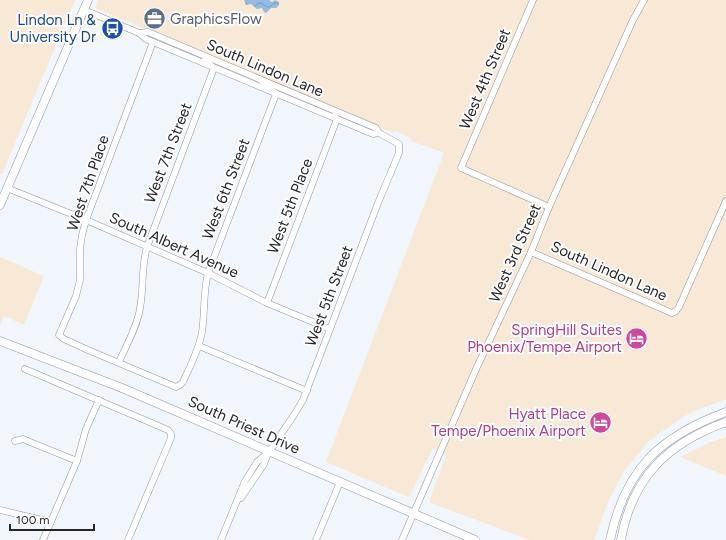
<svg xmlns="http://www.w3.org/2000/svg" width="726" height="540" font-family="Figtree,sans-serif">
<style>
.commercial{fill:#f7e9d6}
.water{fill:url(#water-waves)}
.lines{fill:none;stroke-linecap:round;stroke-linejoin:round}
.minor-casing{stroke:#8f959d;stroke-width:7}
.major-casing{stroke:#8f959d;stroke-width:9}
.minor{stroke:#fff;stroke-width:6}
.major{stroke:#fff;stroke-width:8}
.labels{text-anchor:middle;stroke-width:4;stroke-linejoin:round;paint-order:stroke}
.service-label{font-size:15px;fill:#4e5e75;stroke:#fff;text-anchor:start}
.transit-label{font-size:15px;fill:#164399;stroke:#fff;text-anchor:end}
.street-label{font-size:15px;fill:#232529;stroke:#fff}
.hotel-label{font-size:15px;fill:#b23c85;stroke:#fff;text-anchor:end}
</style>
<defs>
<pattern id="water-waves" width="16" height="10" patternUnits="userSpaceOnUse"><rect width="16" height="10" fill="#96bbe2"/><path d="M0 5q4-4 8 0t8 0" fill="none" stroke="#7a98b7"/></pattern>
</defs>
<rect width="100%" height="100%" fill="#f1f6fd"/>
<g class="commercial">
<polygon points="0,0 75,0 2,174 0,173"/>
<polygon points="98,0 726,0 726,400 699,409 683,417 649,441 624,471 609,500 594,540 530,540 431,503 430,498 446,456 433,448 410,496 408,497 326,462 444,153 411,141 411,138 395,131 393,133 95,8"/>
<polygon points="0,257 44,276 24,325 4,316 0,325"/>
<polygon points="726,437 726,476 680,457 711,442"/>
</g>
<polygon class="water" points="244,0 269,0 272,2 275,0 279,2 279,5 276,8 271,8 266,13 264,12 262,8 257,9 251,4 246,5"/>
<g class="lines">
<defs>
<g id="minor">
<polyline points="533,0 461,168 549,207"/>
<polyline points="84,10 139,33 146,39 373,134 379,133"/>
<polyline points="139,33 148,32 376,128 379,133 399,144 399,153 378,203 303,400 294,415 277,440 269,452 257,462 245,481 221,540"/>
<path d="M 153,42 L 86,220 L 82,235 L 80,249 L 80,280 L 76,296 L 59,335 L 64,339 L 88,350 L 176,387 L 180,385 L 183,382 C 190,366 199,350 202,332 C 205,312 203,293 208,273 L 276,94 L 261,80"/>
<polyline points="7,188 86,220 208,273 267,303 330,329"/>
<polyline points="531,252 672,313 676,311 679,307 726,201"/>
<polyline points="267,303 337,119 334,116"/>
<polyline points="199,346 307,391"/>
<path d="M 119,362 C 126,346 138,325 140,308 C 144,288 141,268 147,247 L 214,68 L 205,60"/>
<polyline points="25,369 168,430 171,434 171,438 128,540"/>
<polyline points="15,441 23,439 30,442 77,461"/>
<polyline points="241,498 264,464 268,453"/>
<polyline points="0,510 51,522"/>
<polyline points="43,540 77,461 86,429 99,400"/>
<polyline points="316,540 340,482"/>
<polyline points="402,540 477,367 531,252 549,207 633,20 644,0"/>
</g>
<g id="major">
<polyline points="0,205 88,0"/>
<polyline points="0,341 122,388 475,540"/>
<path d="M 610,540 C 625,469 659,437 726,412"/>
<path d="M 621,540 C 632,477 668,443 726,422"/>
</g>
</defs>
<use href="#minor" class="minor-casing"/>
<use href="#major" class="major-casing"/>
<use href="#minor" class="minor"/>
<use href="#major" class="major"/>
</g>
<defs>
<symbol id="office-disc" viewBox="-11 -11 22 22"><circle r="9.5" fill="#5c6f8a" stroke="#fff"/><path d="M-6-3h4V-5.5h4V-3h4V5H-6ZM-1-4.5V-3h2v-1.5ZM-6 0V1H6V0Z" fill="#fff"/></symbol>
<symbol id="bus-disc" viewBox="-11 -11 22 22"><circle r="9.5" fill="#1a4fb4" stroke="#fff"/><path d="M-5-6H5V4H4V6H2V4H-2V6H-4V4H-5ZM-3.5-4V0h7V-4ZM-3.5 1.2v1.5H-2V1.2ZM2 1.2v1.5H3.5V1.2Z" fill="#fff"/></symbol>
<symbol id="hotel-disc" viewBox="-11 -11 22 22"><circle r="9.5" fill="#d1479c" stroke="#fff"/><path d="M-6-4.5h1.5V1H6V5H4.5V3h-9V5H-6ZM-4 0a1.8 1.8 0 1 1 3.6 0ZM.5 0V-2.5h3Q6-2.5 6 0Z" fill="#fff"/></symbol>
</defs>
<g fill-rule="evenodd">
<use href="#office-disc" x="142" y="6" width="25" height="25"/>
<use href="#bus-disc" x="100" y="16" width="25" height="25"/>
<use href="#hotel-disc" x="624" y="326" width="25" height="25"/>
<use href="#hotel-disc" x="588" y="410" width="25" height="25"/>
</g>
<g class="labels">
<g class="service-label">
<text x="170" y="24">GraphicsFlow</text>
</g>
<g class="transit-label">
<text x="96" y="25">Lindon Ln &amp;<tspan x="96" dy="17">University Dr</tspan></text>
</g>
<g class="street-label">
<text transform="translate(265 68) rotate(23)" y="5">South Lindon Lane</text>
<text transform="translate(485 79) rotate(-67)" y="5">West 4th Street</text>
<text transform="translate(168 153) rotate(-69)" y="5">West 7th Street</text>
<text transform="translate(88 183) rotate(-71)" y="5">West 7th Place</text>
<text transform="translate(226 189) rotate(-69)" y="5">West 6th Street</text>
<text transform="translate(290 206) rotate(-69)" y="5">West 5th Place</text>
<text transform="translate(174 245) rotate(24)" y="5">South Albert Avenue</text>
<text transform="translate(515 253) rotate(-66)" y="5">West 3rd Street</text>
<text transform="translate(609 271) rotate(24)" y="5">South Lindon Lane</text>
<text transform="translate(329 296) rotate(-69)" y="5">West 5th Street</text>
<text transform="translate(244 425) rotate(24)" y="5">South Priest Drive</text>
</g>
<g class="hotel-label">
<text x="622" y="335">SpringHill Suites<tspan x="622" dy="17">Phoenix/Tempe Airport</tspan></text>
<text x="586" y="419">Hyatt Place<tspan x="586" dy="17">Tempe/Phoenix Airport</tspan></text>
</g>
</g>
<path d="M10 524v6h84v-6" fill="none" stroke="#232529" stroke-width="2"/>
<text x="16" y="524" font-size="12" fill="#232529" stroke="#ffffff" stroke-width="3" paint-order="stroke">100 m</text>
</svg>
